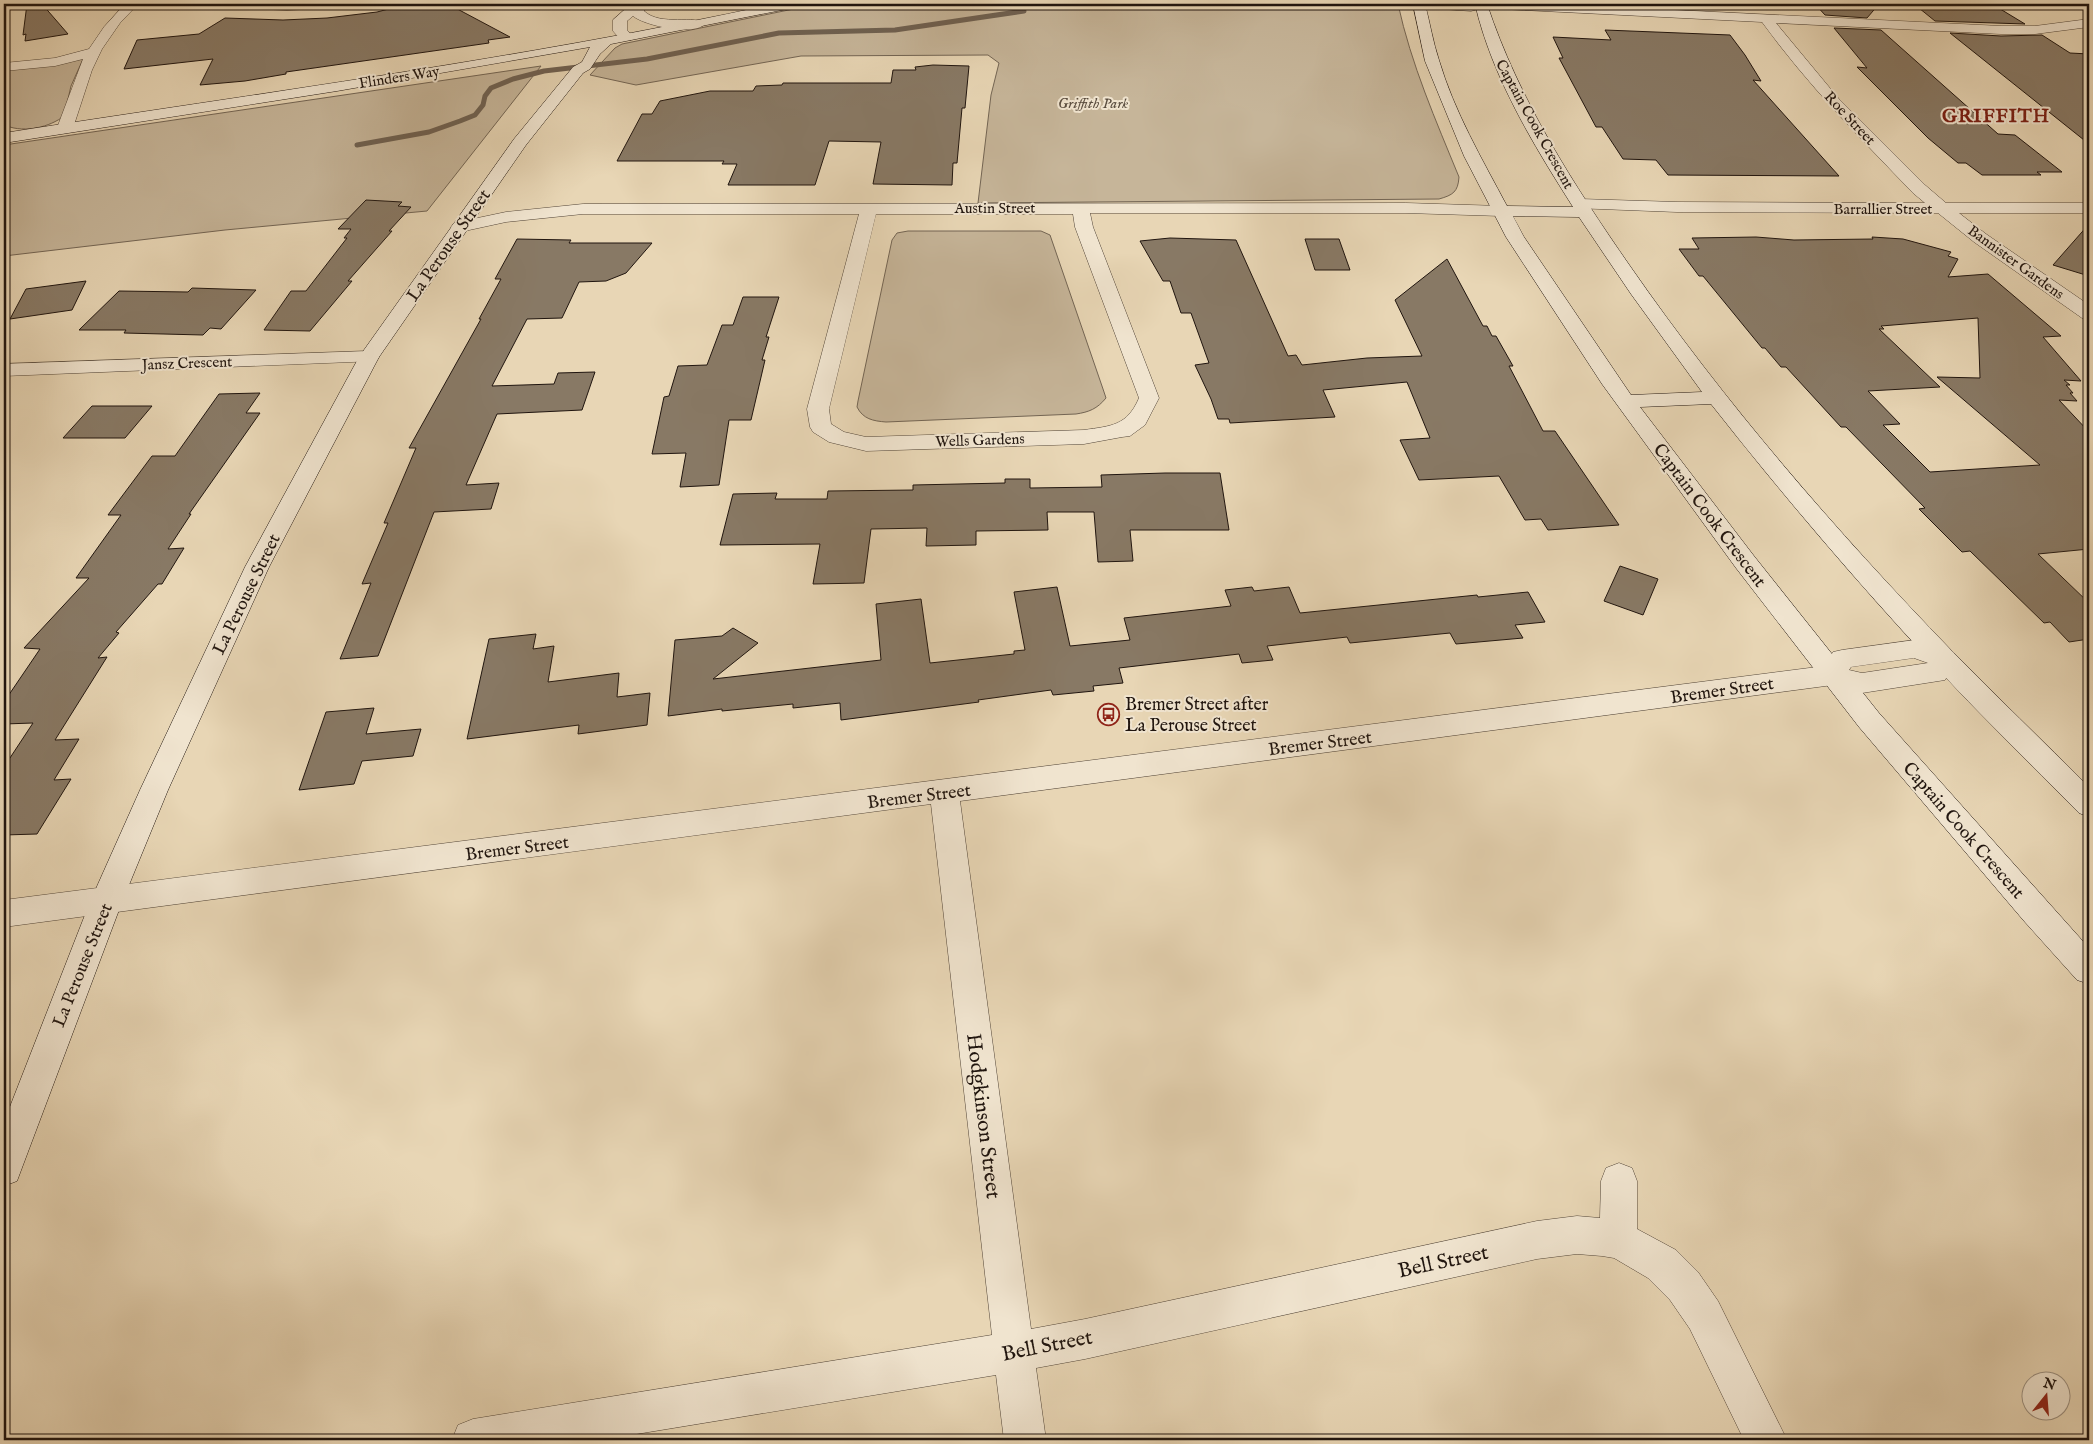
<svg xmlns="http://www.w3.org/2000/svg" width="2093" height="1444" font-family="'IM FELL English',serif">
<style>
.green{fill:#c6b599;stroke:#736554}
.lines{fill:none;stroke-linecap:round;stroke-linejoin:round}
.stream{stroke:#6f6151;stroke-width:5}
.building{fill:#887965;stroke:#20150f;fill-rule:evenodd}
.street-casing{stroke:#524538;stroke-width:1}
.secondary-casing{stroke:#20150f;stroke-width:1}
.street{fill:#f0e4cf;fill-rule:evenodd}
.secondary{fill:#f0e4cf;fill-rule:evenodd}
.labels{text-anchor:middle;stroke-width:4;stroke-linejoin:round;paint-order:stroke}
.far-street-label{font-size:15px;fill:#20150f;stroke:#f0e4cf}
.far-park-label{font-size:15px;font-style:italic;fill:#5a4d3f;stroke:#f0e4cf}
.street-label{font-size:18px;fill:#20150f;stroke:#f0e4cf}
.poi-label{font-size:18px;fill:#20150f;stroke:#f0e4cf;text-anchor:start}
.far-district-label{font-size:19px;font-weight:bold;letter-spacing:1px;fill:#7a1f14;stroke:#f0e4cf}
.near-street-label{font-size:21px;fill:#20150f;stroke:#f0e4cf}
</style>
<rect width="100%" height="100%" fill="#e8d6b5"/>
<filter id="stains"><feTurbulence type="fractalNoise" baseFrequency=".004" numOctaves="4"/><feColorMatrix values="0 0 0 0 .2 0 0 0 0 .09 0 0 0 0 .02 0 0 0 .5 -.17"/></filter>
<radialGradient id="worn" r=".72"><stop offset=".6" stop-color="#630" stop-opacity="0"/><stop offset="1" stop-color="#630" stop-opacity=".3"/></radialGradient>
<g class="green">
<path d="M 818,4 L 1398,4 C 1411,64 1436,121 1459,177 C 1458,192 1453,195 1439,199 L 978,203 L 991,95 L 999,63 L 988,55 L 801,56 L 636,85 L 590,75 L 615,48 L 622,44 Z"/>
<path d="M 83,59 L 71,86 L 64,116 C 50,127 25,133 7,126 L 8,95 L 4,70 Z"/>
<polygon points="541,66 427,211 225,230 4,256 4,145"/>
<path d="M 908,231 L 1041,231 L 1050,235 L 1103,389 L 1106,398 C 1097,409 1089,412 1076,414 L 886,422 C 873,421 863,419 857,407 L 858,401 L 892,240 L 897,233 Z"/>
</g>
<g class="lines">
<polyline class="stream" points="357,145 429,132 460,121 475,115 483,105 485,96 491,88 513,79 544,71 647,59 779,33 895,30 1024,11"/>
</g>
<g class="building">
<polygon points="27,4 42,4 68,34 25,41 26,34 23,35"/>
<polygon points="408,4 448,4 510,37 488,40 489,43 286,72 286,74 245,81 200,85 213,59 124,69 137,40 199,34 225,18 283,20 327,18 377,12"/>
<polygon points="1815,4 1879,4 1867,18 1825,15"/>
<polygon points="1914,4 1992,4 2025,24 1935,21"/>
<polygon points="1834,28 1881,30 1998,134 2015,135 2062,172 2037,172 2041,175 1982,175 1966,163 1958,163 1928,138 1857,67 1867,68"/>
<polygon points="1605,30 1730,35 1745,55 1761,81 1753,80 1839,176 1668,175 1656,160 1623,159 1602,127 1596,127 1559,58 1563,58 1553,37 1611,40"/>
<polygon points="1950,33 2001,36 2042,35 2070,53 2089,54 2089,144"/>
<polygon points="933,65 969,66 965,108 962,108 957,163 953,163 952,185 873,184 881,142 829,141 815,185 728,185 737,164 722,164 724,161 617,161 642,114 652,114 660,101 710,91 753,91 756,86 782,85 783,83 891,83 893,70 916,70 915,67"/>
<polygon points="366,200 402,202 398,206 411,207 389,231 392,231 348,281 352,281 310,331 264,330 291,291 306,291 347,238 344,238 351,229 338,229"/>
<polygon points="2089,224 2089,276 2053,265"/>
<path d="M 1756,237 L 1794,240 L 1873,239 L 1872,237 L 1903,239 L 1951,252 L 1948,256 L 1958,259 L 1948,277 L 1988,274 L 2061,336 L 2043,337 L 2081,381 L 2064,380 L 2070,385 L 2066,385 L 2073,393 L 2070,393 L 2077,401 L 2059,400 L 2089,432 L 2089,549 L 2038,554 L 2089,603 L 2089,639 L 2069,642 L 2050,622 L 2044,623 L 1970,551 L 1962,552 L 1919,509 L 1925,508 L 1846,427 L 1841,427 L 1786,367 L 1781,367 L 1765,348 L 1762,348 L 1703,276 L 1699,276 L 1679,249 L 1699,249 L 1692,238 ZM 1978,318 L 1980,378 L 1937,377 L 2040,465 L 1930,472 L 1883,425 L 1900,424 L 1868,391 L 1940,387 L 1879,329 L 1884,329 L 1881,326 Z"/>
<polygon points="1170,238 1236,240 1288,356 1296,355 1302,365 1367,358 1422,356 1395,300 1447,259 1483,326 1487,326 1492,336 1496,336 1513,366 1509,366 1543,431 1555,431 1619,525 1548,530 1541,519 1525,520 1499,476 1419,480 1400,440 1430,438 1407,382 1323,390 1335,417 1230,423 1229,419 1218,419 1211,399 1195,365 1209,363 1191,313 1181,313 1170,281 1163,281 1140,241"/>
<polygon points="517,239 571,240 569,243 652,243 626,273 606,281 579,282 562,318 527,319 492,386 554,384 558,373 595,372 582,410 497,414 466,485 499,483 491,509 434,512 378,656 340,659 371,583 362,584 388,523 384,523 416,448 409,448 481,319 479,319 501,279 495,279"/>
<polygon points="1305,239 1339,239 1350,270 1315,270"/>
<polygon points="86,281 72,310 10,319 26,289"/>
<polygon points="192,288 256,290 221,329 210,328 203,335 124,333 126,330 79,330 119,291 188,292"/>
<polygon points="743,297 779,297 766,337 769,337 762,360 765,360 751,420 729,420 719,485 680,487 686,453 652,454 664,397 669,396 678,366 707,365 722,325 733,325"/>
<polygon points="260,393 246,413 260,413 189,514 191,514 168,549 184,548 162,584 158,584 116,632 119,633 98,658 107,657 55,740 79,739 54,780 71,779 37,834 4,835 4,767 33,723 4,724 4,702 40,649 24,648 89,578 76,578 121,515 108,515 152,456 175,456 219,394"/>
<polygon points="92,406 152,406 125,438 63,438"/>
<polygon points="1165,473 1220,473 1229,530 1130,530 1133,561 1098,562 1094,512 1047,512 1048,530 976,531 976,545 926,546 927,528 871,529 864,583 813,584 820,544 720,545 733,494 777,493 775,499 827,499 828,491 913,490 913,485 1005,483 1005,479 1030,479 1030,488 1102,487 1101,475"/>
<polygon points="1620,566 1658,579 1643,615 1604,601"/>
<polygon points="1057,587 1070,646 1130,640 1124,618 1231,606 1225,590 1252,587 1254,591 1289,587 1300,613 1477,595 1478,597 1528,592 1545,622 1515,625 1523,638 1456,644 1450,633 1350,643 1347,637 1267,646 1273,660 1242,663 1239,654 1119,668 1123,683 1093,686 1094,691 1053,695 1051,690 978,700 979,702 841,720 840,703 793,708 793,704 722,711 722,709 668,716 675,640 722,636 733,628 758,643 713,679 881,660 876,604 921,599 930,663 1014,654 1014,651 1025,650 1014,592"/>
<polygon points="536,634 533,649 554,646 548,682 619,673 617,697 650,693 647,725 578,734 579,725 467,739 489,639"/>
<polygon points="374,708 366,734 421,729 413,756 362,761 354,784 299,790 326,712"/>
</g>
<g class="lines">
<defs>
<g id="street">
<polygon points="125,4 138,4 120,23 102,49 92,70 73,128 70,131 60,131 57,128 83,59 55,66 4,71 4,63 55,58 89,49 104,27"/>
<polygon points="226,4 341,4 335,8 287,10 232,8 227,7"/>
<path d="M 631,4 L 645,4 L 644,11 C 661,27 696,14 705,24 C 694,36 645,26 633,16 L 627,21 L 627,30 L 633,37 L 631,40 L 621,40 L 613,31 L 613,20 Z"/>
<path d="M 1421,4 L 1553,4 L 2001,26 L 2035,26 L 2089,19 L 2089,27 L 2035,34 L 2001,34 L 1776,23 L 1839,99 L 1925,185 L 1946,203 L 2089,203 L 2089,213 L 1959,213 L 1986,234 L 2089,305 L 2089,320 L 2082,318 L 1974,242 L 1938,213 L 1677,212 L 1574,208 L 1572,204 L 1574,200 L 1580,199 L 1677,202 L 1925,203 L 1913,193 C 1860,138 1807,84 1762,22 L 1482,8 L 1471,11 L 1427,8 L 1422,7 Z"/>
<path d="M 1406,203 L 1501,206 L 1507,207 L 1510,211 L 1507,215 L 1501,216 L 1406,213 L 1090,213 L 1093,227 L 1159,398 L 1145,425 L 1130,436 L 1122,437 L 1084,444 L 866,451 L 829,442 L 813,432 L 810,427 L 807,409 L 859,214 L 583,214 L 506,222 L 460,232 L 454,231 L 451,227 L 454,223 L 506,212 L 583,204 ZM 876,214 L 1073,214 L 1075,227 L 1139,398 C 1127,426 1111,426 1084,430 L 866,437 L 844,432 L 831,424 L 829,409 Z"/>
<polygon points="369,351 376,353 379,357 376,361 4,376 4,364"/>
<path d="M 1915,640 L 1953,652 L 1957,659 L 1945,680 L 1862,693 L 1833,685 L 960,801 L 1031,1329 L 1085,1319 L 1537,1221 L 1577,1216 L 1600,1218 L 1601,1181 L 1606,1168 L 1619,1163 L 1632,1168 L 1637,1181 L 1637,1229 L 1676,1250 L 1698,1272 L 1718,1301 L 1787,1440 L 1744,1440 L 1690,1329 L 1670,1300 L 1648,1278 L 1614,1258 L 1602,1256 L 1577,1254 L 1537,1259 L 1085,1359 L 1036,1368 L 1046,1440 L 1004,1440 L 996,1375 L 600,1440 L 452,1440 L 458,1425 L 473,1419 L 992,1335 L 931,804 L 4,927 L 4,900 L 1825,666 L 1833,652 L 1842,650 ZM 1914,658 L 1928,663 L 1862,673 L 1849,670 L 1851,667 Z"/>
</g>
<g id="secondary">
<path d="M 775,4 L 798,4 L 797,7 L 611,44 L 600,54 L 590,69 L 583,73 L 526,145 L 379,357 L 269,567 L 168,790 L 122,902 L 17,1181 L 4,1186 L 4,1122 L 90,902 L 140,790 L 245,567 L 359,357 L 514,139 L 573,67 L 582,62 L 590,47 L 337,91 L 4,143 L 4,133 C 261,93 521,59 775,4 Z"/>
<path d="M 1413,4 L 1425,4 C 1430,23 1433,42 1439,60 C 1454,111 1482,159 1507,206 L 1573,207 C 1533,144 1492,77 1475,4 L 1487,4 C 1519,100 1573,184 1630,266 C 1725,403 1835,530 1951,650 C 1996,696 2043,741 2089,787 L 2089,817 L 2079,813 C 2030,763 1980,715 1933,664 C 1855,580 1781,493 1711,404 L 1640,407 L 1754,556 L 1879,713 L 2089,948 L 2089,984 L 2077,980 L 2024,921 L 1859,727 L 1736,568 L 1602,384 L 1506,237 L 1464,156 L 1425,61 ZM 1513,216 L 1579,217 L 1631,294 L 1702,392 L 1631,395 L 1524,237 Z"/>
</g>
</defs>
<use href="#street" class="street-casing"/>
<use href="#secondary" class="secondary-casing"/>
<use href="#street" class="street"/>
<use href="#secondary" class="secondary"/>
</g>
<defs>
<symbol id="bus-ring" viewBox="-11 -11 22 22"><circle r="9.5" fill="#f0e4cf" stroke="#8f2418" stroke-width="1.5"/><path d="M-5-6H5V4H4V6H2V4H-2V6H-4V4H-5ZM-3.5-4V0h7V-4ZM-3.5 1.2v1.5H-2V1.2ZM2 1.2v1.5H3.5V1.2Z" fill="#8f2418"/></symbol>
</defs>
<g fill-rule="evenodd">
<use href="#bus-ring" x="1096" y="702" width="25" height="25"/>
</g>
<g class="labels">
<g class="far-street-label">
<text transform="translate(399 77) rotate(-9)" y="5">Flinders Way</text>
<text transform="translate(1850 118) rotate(47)" y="5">Roe Street</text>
<text transform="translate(1535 124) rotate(61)" y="5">Captain Cook Crescent</text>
<text x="995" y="213">Austin Street</text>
<text x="1883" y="214">Barrallier Street</text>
<text transform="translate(2016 262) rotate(36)" y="5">Bannister Gardens</text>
<text transform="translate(187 363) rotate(-2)" y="5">Jansz Crescent</text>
<text transform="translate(980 440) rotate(-2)" y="5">Wells Gardens</text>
</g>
<g class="far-park-label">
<text x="1093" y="108">Griffith Park</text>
</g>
<g class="street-label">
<text transform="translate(448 245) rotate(-55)" y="6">La Perouse Street</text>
<text transform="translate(1710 515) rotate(53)" y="6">Captain Cook Crescent</text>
<text transform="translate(246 594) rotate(-64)" y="6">La Perouse Street</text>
<text transform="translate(1722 690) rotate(-8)" y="6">Bremer Street</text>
<text transform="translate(1320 743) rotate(-7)" y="6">Bremer Street</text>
<text transform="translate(919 796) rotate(-7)" y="6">Bremer Street</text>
<text transform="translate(1964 830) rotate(49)" y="6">Captain Cook Crescent</text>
<text transform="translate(517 848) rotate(-7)" y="6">Bremer Street</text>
<text transform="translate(82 965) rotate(-68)" y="6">La Perouse Street</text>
</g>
<g class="poi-label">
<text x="1125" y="710">Bremer Street after<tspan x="1125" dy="21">La Perouse Street</tspan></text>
</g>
<g class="far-district-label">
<text x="1996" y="122">GRIFFITH</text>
</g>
<g class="near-street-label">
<text transform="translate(984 1116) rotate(83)" y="7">Hodgkinson Street</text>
<text transform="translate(1443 1261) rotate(-12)" y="7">Bell Street</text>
<text transform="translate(1047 1345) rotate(-11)" y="7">Bell Street</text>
</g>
</g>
<rect width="2093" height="1444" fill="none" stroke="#e8d6b5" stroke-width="20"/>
<rect x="5" y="5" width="2083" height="1434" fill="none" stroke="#20150f" stroke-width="2.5"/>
<rect x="10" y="10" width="2073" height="1424" fill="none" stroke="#20150f"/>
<g transform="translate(2046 1396) rotate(17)"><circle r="24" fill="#f0e4cf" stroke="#9d9182"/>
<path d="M0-4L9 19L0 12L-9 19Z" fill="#8f2418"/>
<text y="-8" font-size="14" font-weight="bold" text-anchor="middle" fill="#20150f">N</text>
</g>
<rect width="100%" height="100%" filter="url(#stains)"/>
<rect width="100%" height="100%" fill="url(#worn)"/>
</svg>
